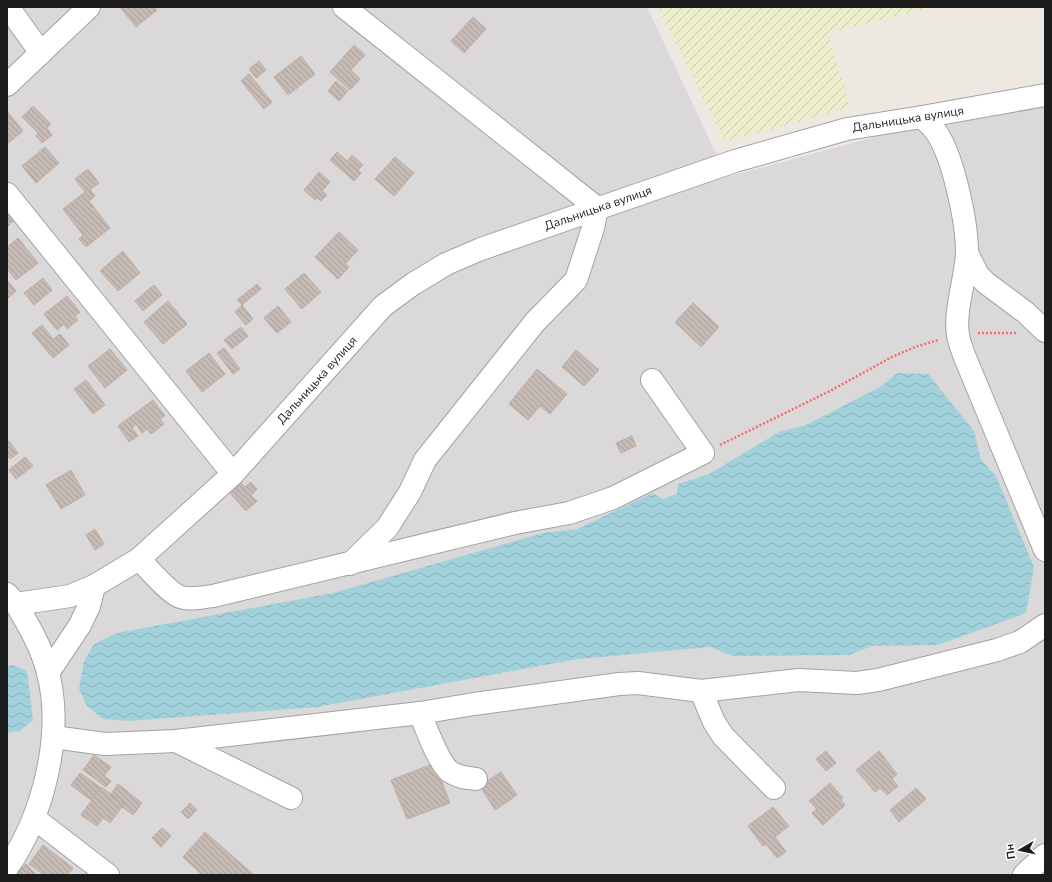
<svg xmlns="http://www.w3.org/2000/svg" width="1052" height="882" font-family="'Nunito Sans',sans-serif">
<style>
.residential{fill:#dad8d9}
.farmland{fill:url(#farmland-furrows)}
.water{fill:url(#water-waves)}
.building{fill:url(#building-back-hatch);stroke:#bfaea3}
.lines{fill:none;stroke-linecap:round;stroke-linejoin:round}
.minor-casing{stroke:#a3a3a3;stroke-width:24}
.path{stroke:#fa6b65;stroke-width:2.5;stroke-dasharray:2 2;stroke-linecap:butt}
.minor{stroke:#fff;stroke-width:22}
.labels{text-anchor:middle;stroke-width:3;stroke-linejoin:round;paint-order:stroke}
.street-label{font-size:12px;fill:#1c1c1c;stroke:#fff}
</style>
<defs>
<pattern id="farmland-furrows" width="10" height="10" patternUnits="userSpaceOnUse"><rect width="10" height="10" fill="#ecedcb"/><path d="M-1 1l2-2M0 10L10 0M9 11l2-2" fill="none" stroke="#cacbae"/></pattern>
<pattern id="water-waves" width="16" height="10" patternUnits="userSpaceOnUse"><rect width="16" height="10" fill="#a1d2dc"/><path d="M0 5q4-4 8 0t8 0" fill="none" stroke="#8ab4bc"/></pattern>
<pattern id="building-back-hatch" width="6" height="6" patternUnits="userSpaceOnUse"><rect width="6" height="6" fill="#c5bab4"/><path d="M-1 5l2 2M0 0l6 6M5-1l2 2" fill="none" stroke="#a99f9a"/></pattern>
</defs>
<rect width="100%" height="100%" fill="#ede8e1"/>
<polygon class="residential" points="7,7 647,7 727,177 900,130 1045,107 1045,843 1013,875 7,875"/>
<polygon class="farmland" points="658,7 934,7 828,33 850,107 725,142"/>
<g class="water">
<polygon points="898,373 928,374 974,431 981,460 996,476 1034,567 1026,613 938,645 872,646 849,655 733,656 710,647 578,659 317,707 129,721 103,719 87,706 79,689 84,661 94,644 117,633 333,593 543,533 577,529 653,493 663,499 677,494 678,484 709,474 779,432 806,425 880,387"/>
<polygon points="13,665 27,671 33,720 20,731 7,733 7,666"/>
</g>
<g class="building">
<polygon points="120,7 154,7 157,10 136,27"/>
<polygon points="473,17 486,29 464,53 451,41"/>
<polygon points="354,45 365,55 351,70 360,79 350,90 330,72"/>
<polygon points="301,56 315,74 288,95 274,77"/>
<polygon points="259,61 266,70 256,78 249,69"/>
<polygon points="249,74 272,102 264,109 241,81"/>
<polygon points="336,81 348,91 339,101 328,91"/>
<polygon points="33,106 51,124 47,128 52,135 42,143 36,136 38,133 22,117"/>
<polygon points="7,111 23,131 7,144"/>
<polygon points="45,147 59,163 36,183 22,166"/>
<polygon points="337,152 361,173 354,181 330,160"/>
<polygon points="352,155 363,165 358,170 347,161"/>
<polygon points="395,157 414,173 394,196 375,179"/>
<polygon points="88,169 99,183 90,190 95,196 89,201 110,228 86,247 79,239 83,235 63,209 85,192 75,179"/>
<polygon points="319,172 330,182 322,191 327,195 321,201 317,198 315,200 304,190"/>
<polygon points="7,213 13,221 7,227"/>
<polygon points="339,232 358,250 345,264 349,267 338,279 315,257"/>
<polygon points="18,238 38,263 16,280 7,269 7,247"/>
<polygon points="123,251 140,273 118,291 100,271"/>
<polygon points="304,273 321,292 302,309 285,289"/>
<polygon points="43,278 52,290 34,305 24,293"/>
<polygon points="7,280 16,291 7,299"/>
<polygon points="257,284 261,289 242,305 237,300"/>
<polygon points="154,285 162,295 143,311 135,301"/>
<polygon points="67,296 80,312 75,316 78,320 67,329 64,324 57,330 44,314"/>
<polygon points="168,301 187,324 163,344 144,322"/>
<polygon points="693,303 719,327 701,347 675,322"/>
<polygon points="242,305 253,319 246,325 235,312"/>
<polygon points="278,306 291,322 277,333 264,318"/>
<polygon points="42,325 53,339 60,334 69,345 53,358 32,333"/>
<polygon points="241,327 248,336 232,349 224,340"/>
<polygon points="224,348 240,369 233,374 217,353"/>
<polygon points="110,349 127,370 105,388 88,366"/>
<polygon points="576,350 599,370 584,386 562,367"/>
<polygon points="209,353 225,374 202,392 186,371"/>
<polygon points="537,369 567,394 550,414 540,406 528,420 509,404"/>
<polygon points="86,380 105,405 93,414 74,389"/>
<polygon points="153,400 165,416 160,419 164,424 151,434 147,429 142,433 136,424 132,428 138,436 129,442 118,426"/>
<polygon points="632,436 636,446 621,453 616,443"/>
<polygon points="9,441 18,453 10,459 7,455 7,442"/>
<polygon points="25,457 33,466 16,479 9,470"/>
<polygon points="71,470 85,495 61,509 46,485"/>
<polygon points="239,481 245,487 251,482 257,489 251,495 257,501 246,511 228,491"/>
<polygon points="95,529 104,544 95,550 86,535"/>
<polygon points="826,751 836,763 826,771 816,759"/>
<polygon points="879,751 897,774 892,779 898,786 887,795 880,788 875,792 856,770"/>
<polygon points="94,755 111,767 104,776 111,781 106,787 83,770"/>
<polygon points="435,763 450,803 407,819 391,780"/>
<polygon points="501,772 517,795 495,810 480,786"/>
<polygon points="80,773 100,787 91,800 71,785"/>
<polygon points="830,783 843,798 841,800 845,805 823,825 812,813 817,809 809,801"/>
<polygon points="118,784 142,803 133,815 122,807 124,804 111,794"/>
<polygon points="101,787 124,804 110,823 103,818 97,826 81,815"/>
<polygon points="916,788 926,799 899,822 890,810"/>
<polygon points="190,803 197,810 188,819 181,812"/>
<polygon points="773,807 789,826 775,837 786,852 777,858 766,844 763,846 748,826"/>
<polygon points="162,828 171,836 161,847 152,838"/>
<polygon points="205,832 254,875 202,875 183,857"/>
<polygon points="43,845 73,868 67,875 44,875 29,864"/>
<polygon points="26,864 37,875 15,875"/>
</g>
<g class="lines">
<defs>
<g id="minor">
<polyline points="8,7 41,53"/>
<polyline points="344,7 597,208 593,228 576,280 535,322 425,460 410,492 387,528 350,564"/>
<polyline points="7,85 89,7"/>
<path d="M 922,117 C 925,121 930,124 933,128 C 953,151 967,223 967,253 C 966,278 954,311 958,335 C 959,342 962,349 964,355 L 1045,550"/>
<polyline points="7,194 233,474"/>
<polyline points="967,253 978,275 986,283 1025,312 1045,331"/>
<path d="M 139,559 C 149,569 166,590 178,596 C 188,601 202,597 213,596 L 515,523 L 569,513 L 613,498 L 703,453 L 652,380"/>
<polyline points="7,594 16,604 70,596 94,586 139,559 233,474 383,306 413,284 446,264 481,249 735,161 847,129 922,117 1045,95"/>
<polyline points="48,673 80,625 89,606 94,586"/>
<polyline points="701,691 714,722 723,736 774,788"/>
<path d="M 420,713 C 426,728 438,761 449,771 C 457,777 467,778 476,779"/>
<polyline points="53,737 105,744 176,741 420,713 474,704 619,684 638,683 701,691 799,680 857,683 878,680 997,650 1020,642 1045,625"/>
<polyline points="176,741 291,798"/>
<polyline points="34,818 108,875"/>
<path d="M 7,868 C 43,817 64,734 48,673 C 42,648 29,626 16,604"/>
<polyline points="1024,875 1045,855"/>
</g>
</defs>
<use href="#minor" class="minor-casing"/>
<g class="path">
<polyline points="978,333 1017,333"/>
<polyline points="720,445 830,391 892,357 915,347 938,340"/>
</g>
<use href="#minor" class="minor"/>
</g>
<g class="labels">
<g class="street-label">
<text transform="translate(908 119) rotate(-9)" y="4">Дальницька вулиця</text>
<text transform="translate(598 208) rotate(-19)" y="4">Дальницька вулиця</text>
<text transform="translate(317 380) rotate(-48)" y="4">Дальницька вулиця</text>
</g>
</g>
<rect width="1052" height="882" fill="none" stroke="#1c1c1c" stroke-width="16"/>
<g transform="translate(1020 850) rotate(261)" stroke="#ffffff" stroke-width="3" paint-order="stroke">
<path d="M0-3L7 15L0 10L-7 15Z" fill="#1c1c1c"/>
<text y="-6" font-size="11" font-weight="bold" text-anchor="middle" fill="#1c1c1c">Пн</text>
</g>
</svg>
